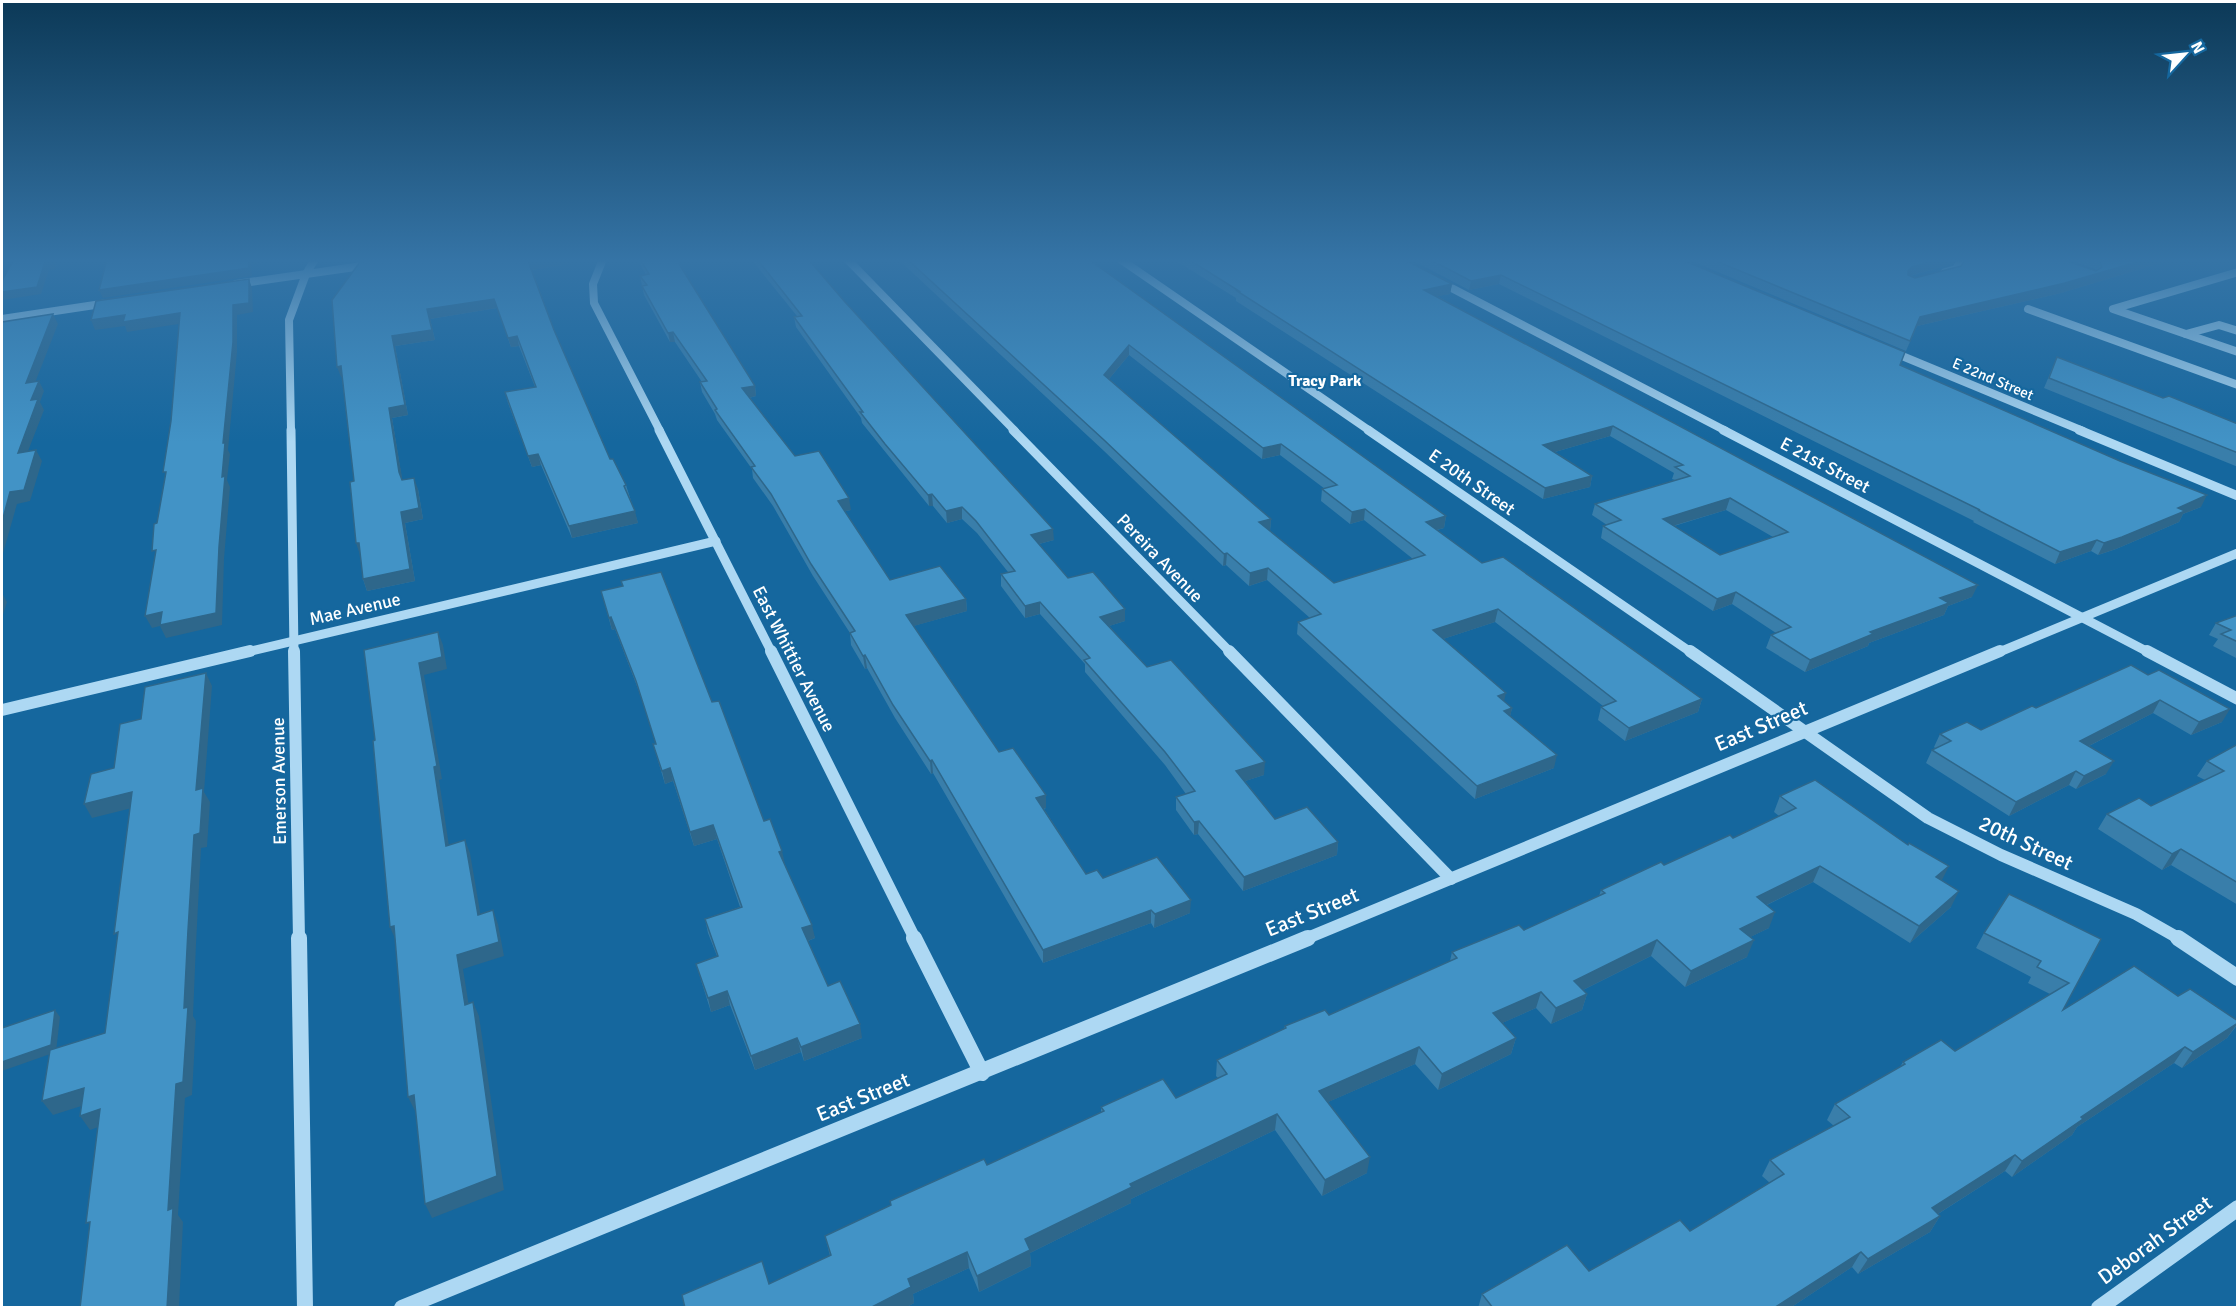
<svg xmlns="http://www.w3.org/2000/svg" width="2239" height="1309" font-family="Signika,sans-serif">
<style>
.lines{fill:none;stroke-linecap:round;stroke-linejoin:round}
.minor-far3{stroke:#add8f3;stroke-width:8}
.minor-far2{stroke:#add8f3;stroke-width:9}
.minor-far1{stroke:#add8f3;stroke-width:12}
.minor{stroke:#add8f3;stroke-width:16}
.wall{fill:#397eaa;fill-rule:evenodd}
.shaded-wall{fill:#2e678b}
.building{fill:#4293c6;stroke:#2e678b;stroke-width:1.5;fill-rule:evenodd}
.labels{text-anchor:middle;stroke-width:4.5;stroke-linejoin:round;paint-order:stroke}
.far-street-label{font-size:15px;fill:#fff;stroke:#15679e}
.far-neighbourhood-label{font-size:16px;font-weight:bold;fill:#fff;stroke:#15679e}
.street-label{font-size:18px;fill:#fff;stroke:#15679e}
.near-street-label{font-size:21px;fill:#fff;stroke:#15679e}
</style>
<rect width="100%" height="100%" fill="#15679e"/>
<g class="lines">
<g class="minor-far3">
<polyline points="603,259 593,284 594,303 660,431"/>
<polyline points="847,259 1015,431"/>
<polyline points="1120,259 1370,431"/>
<polyline points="1945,272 1956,269 1960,262 1971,259"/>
<polyline points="2238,272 2113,309 2238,352"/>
<polyline points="1440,282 1726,431"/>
<polyline points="236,284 369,265"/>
<polyline points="2028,309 2238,385"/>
<polyline points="2,319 108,303"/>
<polyline points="2186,334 2219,325 2238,331"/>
<polyline points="1890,351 2083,431"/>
<polyline points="291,431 289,320 306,274 315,259"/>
</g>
<g class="minor-far2">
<polyline points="291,430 294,653"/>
<polyline points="659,430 772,653"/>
<polyline points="1013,430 1231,653"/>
<polyline points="1368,430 1692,653"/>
<polyline points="1723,430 2150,653"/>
<polyline points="2079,430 2238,496"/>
<polyline points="243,653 716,541"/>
<polyline points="1997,653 2238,553"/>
</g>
<g class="minor-far1">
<polyline points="294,651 299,939"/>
<polyline points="771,651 915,939"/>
<polyline points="1229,651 1451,879"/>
<polyline points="1690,651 1928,818 2001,855 2136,914 2180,939"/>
<polyline points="2147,651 2238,699"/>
<polyline points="2,710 250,651"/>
<polyline points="1305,939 2000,651"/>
</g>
<g class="minor">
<polyline points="299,938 305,1308"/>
<polyline points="914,938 982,1073"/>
<polyline points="2178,938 2238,978"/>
<polyline points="402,1308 1308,938"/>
<polyline points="2099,1308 2238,1208"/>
</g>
</g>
<g class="wall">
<polygon points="380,259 569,264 532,270 554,330 610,459 626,485 638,523 572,538 541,465 532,467 508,403 505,392 535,387 519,346 511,347 497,308 430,319 435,340 395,346 408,415 392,418 402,480 418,489 423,519 405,523 415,581 367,591 363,579 354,481 342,377 341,377"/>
<polygon points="639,259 680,259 680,266 755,386 756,396 749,398 795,456 851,510 845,511 890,580 966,599 967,611 913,626 999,752 1046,808 1044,809 1086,874 1103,878 1190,913 1154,928 1151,923 1043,963 933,773 931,774 895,718 867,668 865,669 851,645 850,633 813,576 773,506 753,478 752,469 717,420 715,414 702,392 700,382 702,382 675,342 670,342 644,295 640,276 646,275 641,266"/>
<polygon points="751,259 808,259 845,302 1054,540 1039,544 1068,578 1125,609 1125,621 1109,626 1147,667 1264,775 1245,781 1275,819 1338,842 1337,855 1243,891 1198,834 1194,835 1176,810 1176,797 1186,794 1165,765 1085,672 1085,664 1040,614 1025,618 1001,586 1001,574 1008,572 977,533 962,519 947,523 933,506 929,506 887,454 862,423 861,418 796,327 794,317 797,316"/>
<path d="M 901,259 L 1088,259 L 1446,516 L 1444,528 L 1437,530 L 1482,563 L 1702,699 L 1698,712 L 1625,741 L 1598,720 L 1601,707 L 1603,706 L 1495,622 L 1443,639 L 1504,701 L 1512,708 L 1510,716 L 1554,768 L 1475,799 L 1297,634 L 1298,622 L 1310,618 L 1267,580 L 1249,586 L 1226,565 L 1223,566 L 1104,451 L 901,262 ZM 1129,355 L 1262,459 L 1280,455 L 1325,489 L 1322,489 L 1321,501 L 1350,524 L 1364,520 L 1413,559 L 1334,583 L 1270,531 L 1271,519 L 1109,379 Z"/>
<path d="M 1173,259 L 1403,259 L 1452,284 L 1450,294 L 1437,296 L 1972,597 L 1948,606 L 1944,615 L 1869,643 L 1868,646 L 1805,672 L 1766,648 L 1771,635 L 1776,633 L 1732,604 L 1713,611 L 1601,538 L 1603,526 L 1607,525 L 1592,515 L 1595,504 L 1675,480 L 1672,479 L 1674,473 L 1610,436 L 1555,452 L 1592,476 L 1590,487 L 1543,499 L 1236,301 L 1236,298 ZM 1726,510 L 1773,537 L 1720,555 L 1674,526 Z"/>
<polygon points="1410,259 1680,259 1901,365 2201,507 2183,514 2179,522 2116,549 2098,555 2091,551 2055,564 1973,522 1974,521 1499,284 1469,290"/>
<polygon points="1687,259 1956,259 1952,264 1910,276 1915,278 2096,270 2095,269 2067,259 2174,259 2061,293 1917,326 1906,351"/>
<polygon points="2057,357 2163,398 2238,424 2238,467 2044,388"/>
<polygon points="601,591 712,702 764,821 785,865 815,938 808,941 828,986 862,1038 804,1061 801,1052 755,1070 730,1005 711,1012 696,964 717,956 708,933 705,919 740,907 717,839 694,846 673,781 665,784 653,744 656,744 640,694 615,629 612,630"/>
<polygon points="2238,615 2238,659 2213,646 2218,639 2209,635 2216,623"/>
<polygon points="2131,665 2222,722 2191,735 2153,713 2089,746 2106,774 2076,789 2069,785 2009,816 1926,763 1932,750 1935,748 1934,747 1940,734 1981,730 2036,708"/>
<polygon points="2238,744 2238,905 2171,865 2162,870 2098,829 2107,814 2151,806 2205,780 2197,776 2207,761"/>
<polygon points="1780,796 1942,881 1951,907 1910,943 1813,882 1767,905 1769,928 1750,937 1747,957 1685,987 1651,956 1583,990 1587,994 1582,1010 1551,1024 1536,1008 1502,1023 1516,1038 1511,1054 1438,1090 1415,1064 1328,1102 1367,1173 1322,1196 1275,1130 1131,1199 1131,1203 1030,1253 1031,1266 979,1292 969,1268 913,1294 914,1303 905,1308 685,1308 769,1284 830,1256 825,1236 891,1206 890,1201 987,1165 1101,1112 1101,1107 1176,1098 1218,1078 1216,1076 1217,1060 1284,1029 1285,1026 1329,1015 1450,961 1452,952 1524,930 1599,896 1601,890 1733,838 1779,816 1774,812"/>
<polygon points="1984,933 2101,939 2063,1010 2178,996 2238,1021 2238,1024 2227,1038 2182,1068 2174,1063 2077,1127 2072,1135 2012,1177 2005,1171 1938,1214 1940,1216 1930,1232 1858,1274 1852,1267 1790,1308 1478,1308 1482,1294 1589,1271 1690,1231 1770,1183 1762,1176 1770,1160 1834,1126 1827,1120 1835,1104 1900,1067 1903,1062 1955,1051 2050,994 2028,983 2031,977 1976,948"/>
</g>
<g class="shaded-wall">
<polygon points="52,259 59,259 55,269 49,270 41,294 2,300 2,292 45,262"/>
<polygon points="248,259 275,259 275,261 251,264 252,276 103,298 99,290"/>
<polygon points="541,259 568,259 569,264 531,270 528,261"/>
<polygon points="1940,259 1956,259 1952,264 1908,276 1908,271 1912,267"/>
<polygon points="2147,259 2174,259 2061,293 1917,326 1906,351 1920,317"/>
<polygon points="1501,275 1499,284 1469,290 1471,281"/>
<polygon points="249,279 252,288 253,312 237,315 237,352 228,450 230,454 227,480 230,487 224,559 222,625 166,638 160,626 152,628 145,616 222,477 223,443 233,305"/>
<polygon points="1452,284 1450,294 1423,299 1424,290"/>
<polygon points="494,299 497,308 430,319 435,340 395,346 408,415 392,418 403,483 399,472 389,408 392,336 427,309"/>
<polygon points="180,313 185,323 127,332 125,326 95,330 91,320 125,315"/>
<polygon points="53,314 58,324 31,393 26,383"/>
<polygon points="673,332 675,342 670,342 668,333"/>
<polygon points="517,336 519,346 511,347 508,338"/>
<polygon points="1129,345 1129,355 1104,385 1104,375"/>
<polygon points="341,366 344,376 341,377 337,367"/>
<polygon points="39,381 44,391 40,402 44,410 23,464 18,453 31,400"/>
<polygon points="755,386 756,396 744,399 742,388"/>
<polygon points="1613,426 1610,436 1541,456 1543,445"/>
<polygon points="1281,444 1280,455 1262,459 1263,448"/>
<polygon points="36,450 42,461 30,501 17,504 2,557 2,522 10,492"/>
<polygon points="538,454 541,465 532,467 528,456"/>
<polygon points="1592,476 1590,487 1543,499 1545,488"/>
<polygon points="414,478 418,489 423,519 405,523 415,581 367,591 363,579 401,512"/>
<polygon points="932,494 933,506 929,506 928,495"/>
<polygon points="2207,495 2201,507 2183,514 2179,522 2116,549 2098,555 2104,543 2178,508"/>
<polygon points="849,498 851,510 840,512 838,501"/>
<polygon points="1730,498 1726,510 1659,530 1663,519"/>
<polygon points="962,507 962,519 947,523 946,511"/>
<polygon points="1365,509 1364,520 1350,524 1352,512"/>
<polygon points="635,511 638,523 572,538 569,526"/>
<polygon points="1446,516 1444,528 1424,533 1426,522"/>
<polygon points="1271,519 1270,531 1258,534 1259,522"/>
<polygon points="1053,529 1054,540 1031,546 1031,535"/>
<polygon points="2097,540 2091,551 2055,564 2060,552"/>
<polygon points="356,543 359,543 360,555"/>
<polygon points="1227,553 1226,565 1223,566 1224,554"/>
<polygon points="1268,568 1267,580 1249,586 1250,573"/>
<polygon points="1978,585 1972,597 1948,606 1944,615 1869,643 1868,646 1805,672 1810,660 1940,598"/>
<polygon points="1736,592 1732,604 1713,611 1717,599"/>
<polygon points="2,593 7,602 2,618"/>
<polygon points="966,599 967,611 907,628 906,615"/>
<polygon points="1040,602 1040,614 1025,618 1025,606"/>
<polygon points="1125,609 1125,621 1100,629 1100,617"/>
<polygon points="1498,609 1495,622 1431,643 1433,630"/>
<polygon points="611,617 615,629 612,630 609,618"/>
<polygon points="438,632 443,645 447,669 424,675 442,779 439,780 451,859 446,846 419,663"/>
<polygon points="865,655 867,668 865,669 863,656"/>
<polygon points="206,673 212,686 204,792 210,802 207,847 201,848 196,944 193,1016 196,1021 192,1095 185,1098 178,1215 183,1222 179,1308 167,1308 168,1210 176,1084 184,1008 188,930 196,790"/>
<polygon points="1506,693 1503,706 1498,696"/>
<polygon points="1702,699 1698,712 1625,741 1629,728"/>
<polygon points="2160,700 2153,713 2073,754 2080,741"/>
<polygon points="1512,708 1509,721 1504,711"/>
<polygon points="2230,709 2222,722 2191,735 2199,722"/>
<polygon points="1557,755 1554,768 1475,799 1477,786"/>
<polygon points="932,760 933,773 931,774 930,761"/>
<polygon points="2114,761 2106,774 2076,789 2084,776"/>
<polygon points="1265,762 1264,775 1236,784 1236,771"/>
<polygon points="670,768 673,781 665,784 662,771"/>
<polygon points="2076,771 2069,785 2009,816 2016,802"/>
<polygon points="132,792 140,806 92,818 84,804"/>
<polygon points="1046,795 1046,808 1037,811 1036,798"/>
<polygon points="1199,821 1198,834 1194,835 1194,822"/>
<polygon points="713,825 717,839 694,846 690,832"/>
<polygon points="465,840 470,853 483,929 478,915"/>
<polygon points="1338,842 1337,855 1243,891 1244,877"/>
<polygon points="2181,849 2171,865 2162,870 2172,854"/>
<polygon points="782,851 785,864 779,852"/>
<polygon points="1820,866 1813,882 1750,913 1757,897"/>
<polygon points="1949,866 1941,882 1936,877"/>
<polygon points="1959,891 1951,907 1910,943 1919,926"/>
<polygon points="1191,900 1190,913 1154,928 1155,914"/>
<polygon points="493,910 498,924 504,956 463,969 471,1019 465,1005 457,955"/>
<polygon points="1151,910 1151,923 1043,963 1043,950"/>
<polygon points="1775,912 1769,928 1734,945 1740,929"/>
<polygon points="812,925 815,938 805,942 802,928"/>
<polygon points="394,926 396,941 390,927"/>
<polygon points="1657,940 1651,956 1569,997 1574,981"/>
<polygon points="1754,940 1747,957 1685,987 1691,971"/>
<polygon points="727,991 730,1005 711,1012 708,998"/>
<polygon points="1541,992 1536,1008 1489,1029 1493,1013"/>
<polygon points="1587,994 1582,1010 1551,1024 1556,1008"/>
<polygon points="473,1002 479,1016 504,1190 432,1218 425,1204"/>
<polygon points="55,1010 60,1017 56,1052 2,1071 2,1062"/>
<polygon points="2238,1023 2227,1038 2182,1068 2193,1052"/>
<polygon points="860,1024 862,1038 804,1061 801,1047"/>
<polygon points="797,1038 801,1052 755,1070 751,1056"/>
<polygon points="1516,1038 1511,1054 1438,1090 1442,1074"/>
<polygon points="1419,1047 1415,1064 1317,1107 1319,1091"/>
<polygon points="2185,1047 2174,1063 2077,1127 2072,1135 2012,1177 2022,1161 2081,1117"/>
<polygon points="84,1088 94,1102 53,1115 42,1101"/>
<polygon points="414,1095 421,1109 415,1111 408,1097"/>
<polygon points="100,1109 110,1123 90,1130 80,1116"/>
<polygon points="1277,1114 1275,1130 1131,1199 1131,1203 1030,1253 1031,1266 979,1292 977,1276 1025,1239 1130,1184"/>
<polygon points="2015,1155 2005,1171 1922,1224 1932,1208"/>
<polygon points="1370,1157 1367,1173 1322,1196 1325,1180"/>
<polygon points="1940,1216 1930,1232 1858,1274 1868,1259"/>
<polygon points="967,1252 969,1268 913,1294 914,1303 905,1308 870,1308 908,1279"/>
<polygon points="1861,1252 1852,1267 1790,1308 1774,1308"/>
</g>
<g class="building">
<polygon points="14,259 52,259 51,262 45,262 37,287 2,292 2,281"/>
<polygon points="107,259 248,259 249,268 99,290"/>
<polygon points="380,259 541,259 528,261 554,330 610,459 613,459 626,485 624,486 635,511 569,526 538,454 528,456 505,392 536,387 517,336 508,338 494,299 427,309 432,330 392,336 405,405 389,408 399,472 402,480 414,478 419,508 401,512 410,569 363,579 359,543 356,543 350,482 354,481 341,366 337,367 332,300 360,262"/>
<polygon points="640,259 679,259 679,264 755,386 742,388 795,456 819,451 849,498 838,501 890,580 940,566 966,599 906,615 999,752 1013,748 1046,795 1036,798 1086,874 1097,870 1103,878 1157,857 1191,900 1155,914 1151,910 1043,950 932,760 930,761 893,705 865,655 863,656 850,633 855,631 811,564 771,494 751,467 755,466 715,410 717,409 700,382 707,381 673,332 668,333 642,286 647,285 640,276 649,274"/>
<polygon points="757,259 808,259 845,302 1053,529 1031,535 1068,578 1093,572 1125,609 1100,617 1147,667 1171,660 1265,762 1236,771 1275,819 1307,807 1338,842 1244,877 1199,821 1194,822 1176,797 1195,791 1165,752 1084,660 1090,658 1040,602 1025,606 1001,574 1015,571 976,521 962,507 946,511 932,494 928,495 885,444 860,412 863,412 794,317 802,316"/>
<path d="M 907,259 L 1088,259 L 1446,516 L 1426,522 L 1482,563 L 1503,557 L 1702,699 L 1629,728 L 1601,707 L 1616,701 L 1498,609 L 1433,630 L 1506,693 L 1498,696 L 1512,708 L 1504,711 L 1557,755 L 1477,786 L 1298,622 L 1321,614 L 1268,568 L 1250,573 L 1227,553 L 1224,554 L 1104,440 ZM 1129,345 L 1263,448 L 1281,444 L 1337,485 L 1322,489 L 1352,512 L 1365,509 L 1425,555 L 1334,583 L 1259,522 L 1271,519 L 1104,375 Z"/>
<path d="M 1188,259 L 1403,259 L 1452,284 L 1424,290 L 1978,585 L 1940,598 L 1949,603 L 1870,632 L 1873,634 L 1810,660 L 1771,635 L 1791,627 L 1736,592 L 1717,599 L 1603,526 L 1621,520 L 1595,504 L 1690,476 L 1675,467 L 1683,465 L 1613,426 L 1543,445 L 1592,476 L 1545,488 L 1237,291 L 1239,291 ZM 1730,498 L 1788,532 L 1720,555 L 1663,519 Z"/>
<polygon points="1429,259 1680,259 1905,352 1900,365 2120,461 2207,495 2178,508 2185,511 2122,537 2104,543 2097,540 2060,552 1978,510 1980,510 1501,275 1471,281"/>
<polygon points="1711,259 1940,259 1912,267 1908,271 1908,275 1915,278 1961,266 1966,259 2061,259 2096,271 2102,267 2099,259 2147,259 2065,283 1920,317 1910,341"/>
<polygon points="249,279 249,303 233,305 233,342 223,443 225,443 222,477 225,476 219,547 216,613 160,625 162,612 145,616 156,550 152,551 154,524 157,523 166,472 163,472 171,421 180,313 123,322 125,315 91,320 96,301"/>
<polygon points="53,314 26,383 39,381 31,400 38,399 18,453 36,450 24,490 10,492 2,522 2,322"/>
<polygon points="2057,357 2163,398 2169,396 2238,424 2238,453 2049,378"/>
<polygon points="661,572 712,702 719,701 764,821 770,819 782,851 779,852 812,925 802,928 828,986 840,981 860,1024 801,1047 797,1038 751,1056 727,991 708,998 696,964 718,956 705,919 742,907 713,825 690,832 670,768 662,771 653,744 656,744 636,681 611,617 609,618 601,591 623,586 621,581"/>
<polygon points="2238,615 2238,642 2221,634 2231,630 2216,623"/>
<polygon points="438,632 442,657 419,663 437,766 434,767 446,846 465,840 478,915 493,910 499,942 457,955 465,1005 473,1002 497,1176 425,1204 414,1095 408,1097 394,926 390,927 373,741 375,740 364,650"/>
<polygon points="2131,665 2148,675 2159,670 2230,709 2199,722 2160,700 2080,741 2114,761 2084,776 2076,771 2016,802 1932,750 1951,741 1940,734 1967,722 1981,730 2032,706 2036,708"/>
<polygon points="206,673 196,790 203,788 200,833 194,835 188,930 184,1008 188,1007 183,1082 176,1084 168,1210 173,1208 167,1308 80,1308 90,1222 86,1223 100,1109 80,1116 84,1088 42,1101 50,1050 105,1033 118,932 114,934 132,792 84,804 91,774 114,768 120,724 141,719 145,687"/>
<polygon points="2238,744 2238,883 2181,849 2172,854 2107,814 2139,798 2151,806 2224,771 2207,761"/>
<polygon points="1815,780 1908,845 1909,843 1949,866 1936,877 1959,891 1919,926 1820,866 1757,897 1775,912 1740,929 1754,940 1691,971 1657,940 1574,981 1587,994 1556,1008 1541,992 1493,1013 1516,1038 1442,1074 1419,1047 1319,1091 1370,1157 1325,1180 1277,1114 1130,1184 1132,1187 1025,1239 1030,1250 977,1276 967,1252 908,1279 911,1287 870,1308 685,1308 682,1295 762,1261 769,1284 831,1255 825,1236 891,1205 890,1201 984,1159 987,1165 1104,1111 1101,1107 1163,1079 1176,1098 1227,1074 1217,1060 1286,1028 1285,1026 1325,1010 1329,1015 1457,958 1452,952 1519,925 1524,930 1605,893 1601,890 1661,862 1664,865 1730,835 1733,838 1796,808 1780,796"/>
<polygon points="2009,894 2101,939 2063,1010 2134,966 2178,996 2190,989 2238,1021 2238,1023 2193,1052 2185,1047 2081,1117 2083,1119 2022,1161 2015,1155 1932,1208 1940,1216 1868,1259 1861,1252 1774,1308 1493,1308 1482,1294 1567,1245 1589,1271 1680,1220 1690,1231 1784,1174 1770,1160 1850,1117 1835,1104 1905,1064 1903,1062 1941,1040 1955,1051 2069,983 2037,967 2041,961 1984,933"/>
<polygon points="55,1010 51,1045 2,1062 2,1028"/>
</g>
<linearGradient id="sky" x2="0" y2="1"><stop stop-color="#0c3957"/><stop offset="0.59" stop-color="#3574a6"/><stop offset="1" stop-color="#3574a6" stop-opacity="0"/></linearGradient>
<rect width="2239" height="442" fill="url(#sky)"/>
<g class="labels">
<g class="far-street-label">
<text transform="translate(1993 379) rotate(23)" y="5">E 22nd Street</text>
</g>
<g class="far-neighbourhood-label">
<text x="1325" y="386">Tracy Park</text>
</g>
<g class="street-label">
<text transform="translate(1825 465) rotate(28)" y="6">E 21st Street</text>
<text transform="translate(1472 482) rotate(35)" y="6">E 20th Street</text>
<text transform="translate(1160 558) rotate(46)" y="6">Pereira Avenue</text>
<text transform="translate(355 609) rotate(-13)" y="6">Mae Avenue</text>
<text transform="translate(794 659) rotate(63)" y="6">East Whittier Avenue</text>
<text transform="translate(279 781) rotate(-91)" y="6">Emerson Avenue</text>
</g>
<g class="near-street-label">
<text transform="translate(1761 726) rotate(-23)" y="7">East Street</text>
<text transform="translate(2026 843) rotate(25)" y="7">20th Street</text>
<text transform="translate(1312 912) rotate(-22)" y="7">East Street</text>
<text transform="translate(863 1097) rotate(-22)" y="7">East Street</text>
<text transform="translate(2155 1240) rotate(-36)" y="7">Deborah Street</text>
</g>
</g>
<rect width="2239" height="1309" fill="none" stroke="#ffffff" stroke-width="6"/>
<g transform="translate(2185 54) rotate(63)" stroke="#15679e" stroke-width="4.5" paint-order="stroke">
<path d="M0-4.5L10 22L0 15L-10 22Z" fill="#ffffff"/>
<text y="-9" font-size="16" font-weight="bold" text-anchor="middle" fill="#ffffff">N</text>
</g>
</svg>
